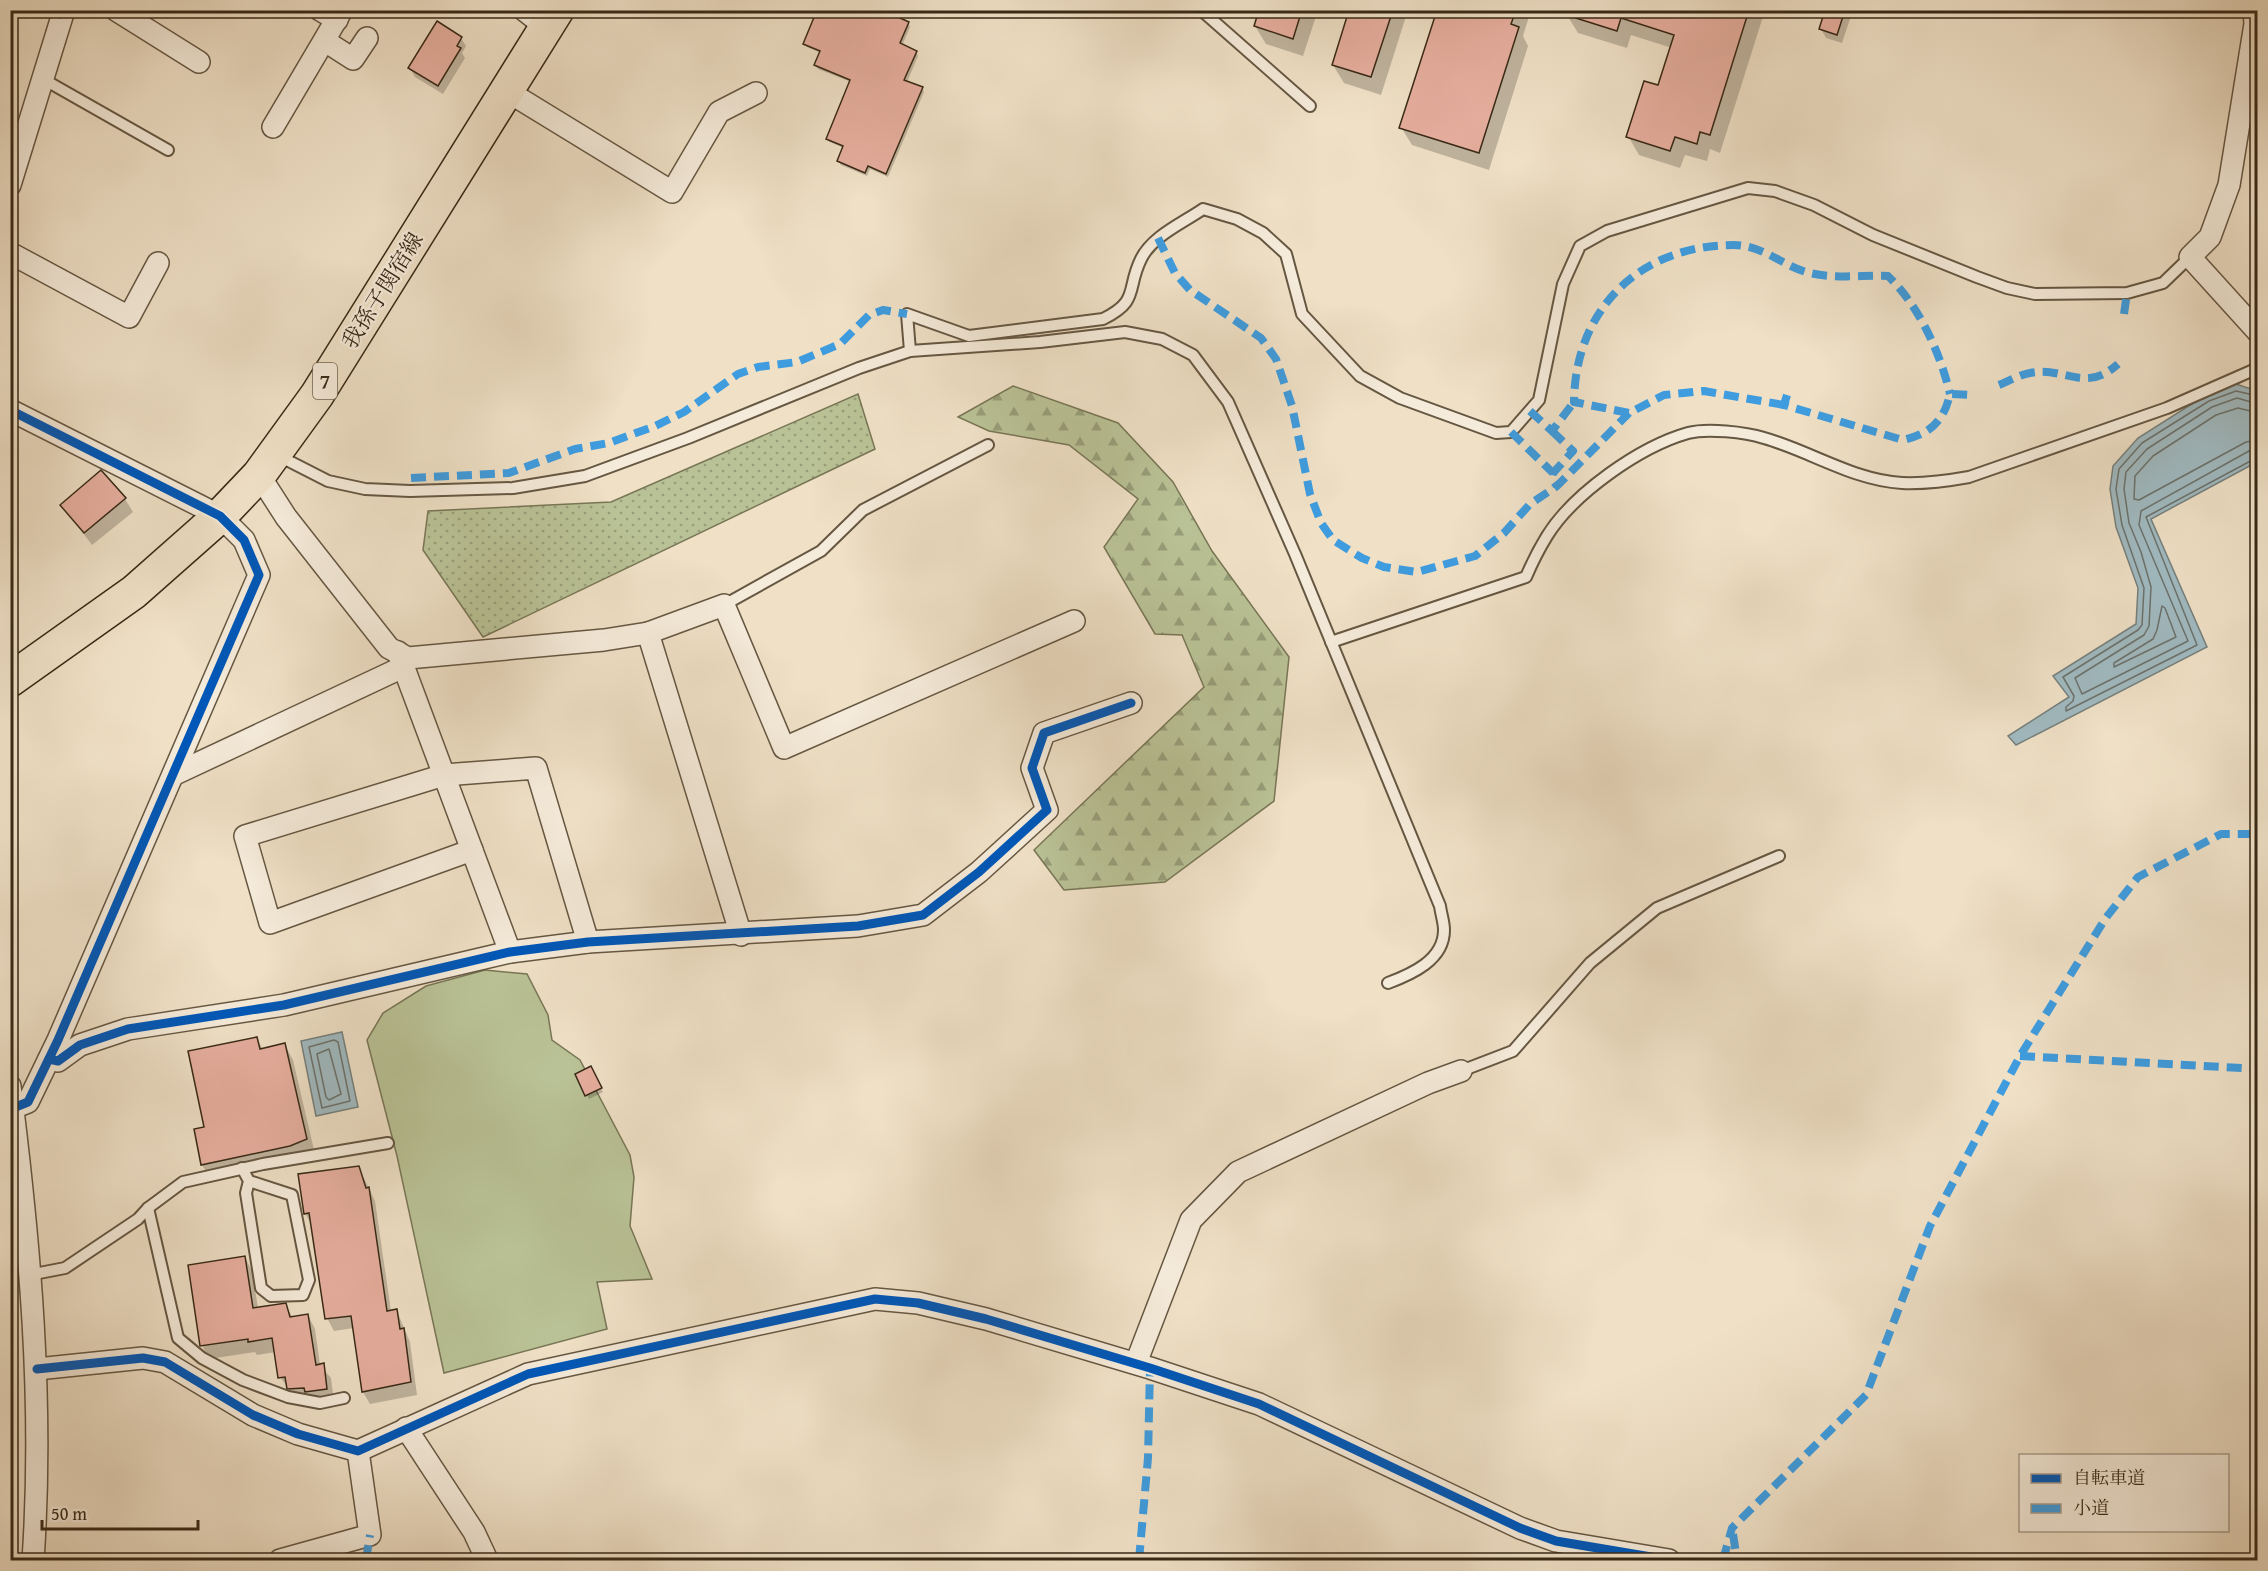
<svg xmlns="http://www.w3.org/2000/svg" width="2268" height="1571" font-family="'Gentium Book Plus','Noto Serif JP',serif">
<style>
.forest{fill:url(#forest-firs);stroke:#787656;stroke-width:1.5}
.park{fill:url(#park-dots);stroke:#787656;stroke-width:1.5}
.garden{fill:#b9c296;stroke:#787656;stroke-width:1.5}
.water{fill:#a0bac1;stroke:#76807d;stroke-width:1.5}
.shadow{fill:#0003}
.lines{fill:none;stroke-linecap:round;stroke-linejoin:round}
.shore{stroke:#6c726c;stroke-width:1.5}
.building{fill:#e6ae9e;stroke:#382916;stroke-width:1.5}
.lane-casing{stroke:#665742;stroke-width:14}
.street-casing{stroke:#665742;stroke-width:24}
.primary-casing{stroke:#382916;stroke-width:36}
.lane{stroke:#f5ebda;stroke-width:10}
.street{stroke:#f5ebda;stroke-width:21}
.primary{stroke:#efe0c6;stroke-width:33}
.quiet{stroke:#3e9cdf;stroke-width:8;stroke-dasharray:15 8;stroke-linecap:butt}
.cycleway-casing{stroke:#f5ebda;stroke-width:13}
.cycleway{stroke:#0057b8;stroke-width:9}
.labels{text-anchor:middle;stroke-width:4.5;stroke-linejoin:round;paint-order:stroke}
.shield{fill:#f5ebda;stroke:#716351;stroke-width:1.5}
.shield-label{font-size:21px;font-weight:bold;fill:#382916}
.street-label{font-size:22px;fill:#382916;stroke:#f5ebda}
</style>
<defs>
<pattern id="forest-firs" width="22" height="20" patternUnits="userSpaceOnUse" patternTransform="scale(1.5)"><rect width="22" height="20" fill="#b9c296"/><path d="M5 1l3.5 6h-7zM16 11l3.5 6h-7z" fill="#979e79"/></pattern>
<pattern id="park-dots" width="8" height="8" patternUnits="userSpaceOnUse" patternTransform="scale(1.5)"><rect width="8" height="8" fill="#b9c296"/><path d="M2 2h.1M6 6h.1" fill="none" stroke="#979e79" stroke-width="1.8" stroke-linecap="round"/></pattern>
</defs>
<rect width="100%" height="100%" fill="#efe0c6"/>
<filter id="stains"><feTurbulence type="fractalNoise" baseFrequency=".00333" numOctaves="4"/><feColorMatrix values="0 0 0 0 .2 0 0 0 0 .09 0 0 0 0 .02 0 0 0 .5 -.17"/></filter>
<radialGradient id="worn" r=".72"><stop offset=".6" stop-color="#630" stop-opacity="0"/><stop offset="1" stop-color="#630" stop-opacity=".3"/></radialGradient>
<polygon class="forest" points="1013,386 1118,423 1173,482 1212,551 1289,657 1274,801 1165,882 1064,890 1034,850 1204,687 1182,635 1155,634 1104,547 1138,499 1069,445 989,431 958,417"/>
<polygon class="park" points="858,394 875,449 483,637 423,550 428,511 611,502"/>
<polygon class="garden" points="485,970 527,974 548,1015 552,1040 580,1060 630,1155 634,1177 630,1226 652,1279 597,1282 607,1329 444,1373 397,1156 367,1040 383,1013 426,986"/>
<g class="water">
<polygon points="2236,384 2257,391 2257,462 2151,519 2207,647 2016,745 2008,736 2069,697 2053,676 2136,624 2138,588 2116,527 2110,489 2113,466 2138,438 2206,395"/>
<polygon points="342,1032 358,1107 316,1116 301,1041"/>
</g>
<g class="shadow">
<polygon points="814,10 895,10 893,17 908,23 910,27 902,46 916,52 918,56 907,82 922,88 924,92 888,177 870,169 867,176 841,165 839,161 844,148 830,142 827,139 851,82 818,69 816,65 821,53 807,47 805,44 818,12"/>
<polygon points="1260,10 1318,10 1303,56 1266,44 1255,26"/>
<polygon points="1351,10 1408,10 1381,95 1344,83 1333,65"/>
<polygon points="1438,10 1531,10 1523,36 1528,46 1489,170 1412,145 1401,127"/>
<polygon points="1564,10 1765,10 1720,153 1710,149 1707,161 1685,155 1680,168 1639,155 1628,136 1659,87 1672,48 1631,35 1627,48 1578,33"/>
<polygon points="1827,10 1853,10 1842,43 1826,38 1821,29"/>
<polygon points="461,38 466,46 462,53 465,58 443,94 415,77 410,68"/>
<polygon points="125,499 133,512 92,545 62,505"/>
<polygon points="257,1039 263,1050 285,1045 293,1060 315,1154 211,1179 202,1165 206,1128"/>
<polygon points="590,1068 603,1092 589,1099 577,1075"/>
<polygon points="359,1168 375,1201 391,1311 397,1311 410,1342 417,1395 370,1404 363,1392 354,1328 334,1331 327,1318 312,1226 305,1213"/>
<polygon points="245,1257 252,1271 258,1308 285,1305 293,1318 308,1315 315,1329 320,1365 331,1378 334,1402 299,1402 280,1377 276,1352 257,1355 255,1352 209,1359 202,1345"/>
</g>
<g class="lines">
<g class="shore">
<polyline points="2258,396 2236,391 2209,401 2142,443 2119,469 2116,489 2122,525 2144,588 2142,625 2138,630 2063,677 2074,696 2073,701 2066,707 2066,711 2197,645 2146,517 2258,457"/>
<polyline points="2258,404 2237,398 2212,407 2147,449 2126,472 2124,489 2129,523 2141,552 2151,587 2149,626 2144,635 2075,678 2082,694 2188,641 2139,525 2141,511 2249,451 2258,449"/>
<polyline points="2258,413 2238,408 2216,415 2153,456 2135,476 2134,499 2139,500 2246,442 2258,440"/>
<polygon points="2162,606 2165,608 2176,637 2114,667 2114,663 2153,639 2157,630"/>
<polygon points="334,1040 338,1042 350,1101 322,1108 309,1047"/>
<polygon points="329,1049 341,1094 329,1100 326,1097 317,1054"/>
</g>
</g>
<g class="building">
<polygon points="817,10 882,10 909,22 900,43 917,51 904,80 923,87 886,174 868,166 865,173 837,161 843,146 826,139 850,80 814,65 820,51 803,44"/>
<polygon points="1259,10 1302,10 1293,39 1254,26"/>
<polygon points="1349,10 1393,10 1371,77 1332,65"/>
<polygon points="1437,10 1516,10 1511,24 1519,27 1479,153 1399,128"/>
<polygon points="1564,10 1749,10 1710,135 1700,132 1697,144 1675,137 1670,151 1626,137 1644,81 1658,85 1674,35 1621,18 1617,31 1563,14"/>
<polygon points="1825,10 1845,10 1837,35 1819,29"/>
<polygon points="437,21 462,37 457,46 461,48 438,86 408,68"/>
<polygon points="101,470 126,498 84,533 60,505"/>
<polygon points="257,1037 260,1049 285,1043 307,1139 290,1146 201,1165 194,1129 204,1127 188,1051"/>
<polygon points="591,1066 602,1088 585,1096 575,1074"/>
<polygon points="359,1166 366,1188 369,1187 387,1311 397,1309 400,1329 404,1328 411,1382 362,1392 351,1316 325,1319 309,1213 304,1214 298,1174"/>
<polygon points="245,1256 253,1308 286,1303 290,1317 308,1314 316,1365 324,1363 327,1389 305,1392 304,1388 287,1389 285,1377 278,1378 272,1338 248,1342 248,1339 200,1346 188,1265"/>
</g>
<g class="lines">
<defs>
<g id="lane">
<polyline points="1201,10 1310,106"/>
<polyline points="43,79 168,150"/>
<path d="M 910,351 L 907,314 L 969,336 L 1103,319 C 1140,301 1126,289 1141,259 C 1152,236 1183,223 1203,209 L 1237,219 L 1263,233 L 1286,254 L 1302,314 L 1360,376 L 1400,398 L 1496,433 L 1511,432 L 1539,400 L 1563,284 L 1580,246 L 1607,231 L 1748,188 L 1775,191 L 1814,205 L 1873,235 L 1977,277 L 2007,288 L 2035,294 L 2127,293 L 2163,283 L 2190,257"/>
<path d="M 277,455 L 328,481 L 365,489 L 410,491 L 513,488 L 585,476 L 688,438 L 859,368 L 910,351 L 1040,342 L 1125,332 L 1162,339 L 1193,355 L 1228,402 L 1295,554 L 1440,906 C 1441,914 1444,922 1444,930 C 1444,960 1412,974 1388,983"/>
<polyline points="724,605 821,551 863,510 988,445"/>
<path d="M 1331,642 L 1526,577 C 1532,563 1539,549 1547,536 C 1573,494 1639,447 1688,433 C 1707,428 1745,432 1764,438 C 1810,451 1853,480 1902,483 C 1925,484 1947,481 1969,477 L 2167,408 L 2258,368"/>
<polyline points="1461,1071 1513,1051 1590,963 1657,908 1779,856"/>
<polyline points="242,1168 249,1181 292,1195 309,1280 303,1295 271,1296 261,1288 246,1193 249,1181"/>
<polyline points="148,1208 178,1338 202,1358 243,1380 288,1397 320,1403 344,1398"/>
<polyline points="29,1275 65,1268 138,1219 148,1208 183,1182 263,1164 388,1143"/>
</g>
<g id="street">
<polyline points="116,10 199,62"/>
<polyline points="320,10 337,20"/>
<polyline points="524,10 547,28"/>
<polyline points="2254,10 2255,24 2229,185 2210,237 2190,257 2258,332"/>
<polyline points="325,41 353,59 367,38"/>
<polyline points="507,91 672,192 719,112 756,93"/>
<polyline points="273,127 342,10"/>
<polyline points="10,185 64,10"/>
<polyline points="10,253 129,317 158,263"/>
<polyline points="10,410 220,516 244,540 259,575 58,1040 28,1102 13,1108"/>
<polyline points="259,475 286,517 389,648 408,658 604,640 648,633 741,935"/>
<polyline points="648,633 724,605 784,748 1074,621"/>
<polyline points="398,652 510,952"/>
<polyline points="173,775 403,667"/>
<polyline points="472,850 270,923 245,836 444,775 536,768 588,942"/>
<polyline points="49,1059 58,1061 80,1045 128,1029 284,1005 510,952 588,942 858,926 923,915 979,872 1047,810 1032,768 1044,733 1131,703"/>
<path d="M 10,1086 C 30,1244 44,1402 33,1560"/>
<polyline points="1136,1363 1191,1220 1238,1172 1428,1083 1461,1071"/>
<polyline points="37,1369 143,1358 165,1362 253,1415 298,1434 358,1451 528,1374 875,1299 918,1303 986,1319 1150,1368 1259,1404 1520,1528 1556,1541 1669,1560"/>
<polyline points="406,1428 474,1532 487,1560"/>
<polyline points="280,1560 370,1535 358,1451"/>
</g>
<polyline id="primary" points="10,680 134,592 220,516 259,475 317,395 557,10"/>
</defs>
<use href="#lane" class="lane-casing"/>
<use href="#street" class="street-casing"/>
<use href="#primary" class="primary-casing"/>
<use href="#lane" class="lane"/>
<use href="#street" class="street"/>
<use href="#primary" class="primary"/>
<g class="quiet">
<polyline points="54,10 63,16"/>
<polyline points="1158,238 1175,273 1190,290 1261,338 1276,359 1292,406 1310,494 1321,523 1333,540 1362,558 1384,567 1417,572 1475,556 1504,533 1530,504 1557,486 1629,413"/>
<polyline points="2124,314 2127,293"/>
<path d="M 1999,385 C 2009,381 2019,375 2030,373 C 2065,366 2085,394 2118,364"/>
<path d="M 1787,395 L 1784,405 L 1903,440 C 1930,434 1944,421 1950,394 L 1970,395"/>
<path d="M 1784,405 L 1704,391 L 1664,395 L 1629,413 L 1574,402 C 1575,309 1640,245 1734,245 C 1763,245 1784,267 1810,273 C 1835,279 1862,275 1888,276 C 1919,306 1940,352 1950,394"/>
<polyline points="1530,411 1552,431 1574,402"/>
<polyline points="1552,431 1573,451 1553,473"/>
<polyline points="1511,432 1553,473 1552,479 1557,486"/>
<polyline points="411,478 509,473 575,449 609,443 655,426 684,412 738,374 758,367 797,362 840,344 869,315 883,310 907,314"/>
<polyline points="2020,1056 2258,1069"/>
<polyline points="1733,1534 1737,1560"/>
<polyline points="366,1560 370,1535"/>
<polyline points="1139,1560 1148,1458 1150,1368"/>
<polyline points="1723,1560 1732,1528 1866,1395 1930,1226 2020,1056 2105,919 2138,877 2221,834 2258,834"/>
</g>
<defs>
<g id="cycleway">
<polyline points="10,410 220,516 244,540 259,575 58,1040 28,1102 13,1108"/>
<polyline points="49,1059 58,1061 80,1045 128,1029 284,1005 510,952 588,942 858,926 923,915 979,872 1047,810 1032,768 1044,733 1131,703"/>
<polyline points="37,1369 143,1358 165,1362 253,1415 298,1434 358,1451 528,1374 875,1299 918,1303 986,1319 1150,1368 1259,1404 1520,1528 1556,1541 1669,1560"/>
</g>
</defs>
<use href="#cycleway" class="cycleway-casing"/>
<use href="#cycleway" class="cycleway"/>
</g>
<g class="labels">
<rect class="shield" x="313" y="363" width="24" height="36" rx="4.5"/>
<g class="shield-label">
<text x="325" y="388">7</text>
</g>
<g class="street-label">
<text transform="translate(382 290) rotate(-58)" y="8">我孫子関宿線</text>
</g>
</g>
<rect width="2268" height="1571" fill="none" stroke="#efe0c6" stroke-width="36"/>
<rect x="12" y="12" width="2244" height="1547" fill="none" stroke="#382916" stroke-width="3"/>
<rect x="18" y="18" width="2232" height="1535" fill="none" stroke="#382916" stroke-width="1.5"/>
<rect x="2019" y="1454" width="210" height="78" fill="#f5ebda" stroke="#a99d8c" stroke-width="1.5"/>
<rect x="2031" y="1474" width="30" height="9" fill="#0057b8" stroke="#a99d8c" stroke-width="1.5"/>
<text x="2073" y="1484" font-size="18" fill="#382916">自転車道</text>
<rect x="2031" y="1504" width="30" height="9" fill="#3e9cdf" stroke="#a99d8c" stroke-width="1.5"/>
<text x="2073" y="1514" font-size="18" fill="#382916">小道</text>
<path d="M42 1520v9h156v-9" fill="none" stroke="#382916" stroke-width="3"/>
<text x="51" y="1520" font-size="18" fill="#382916" stroke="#f5ebda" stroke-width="4.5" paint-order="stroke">50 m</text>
<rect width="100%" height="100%" filter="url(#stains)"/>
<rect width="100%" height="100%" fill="url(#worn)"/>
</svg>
